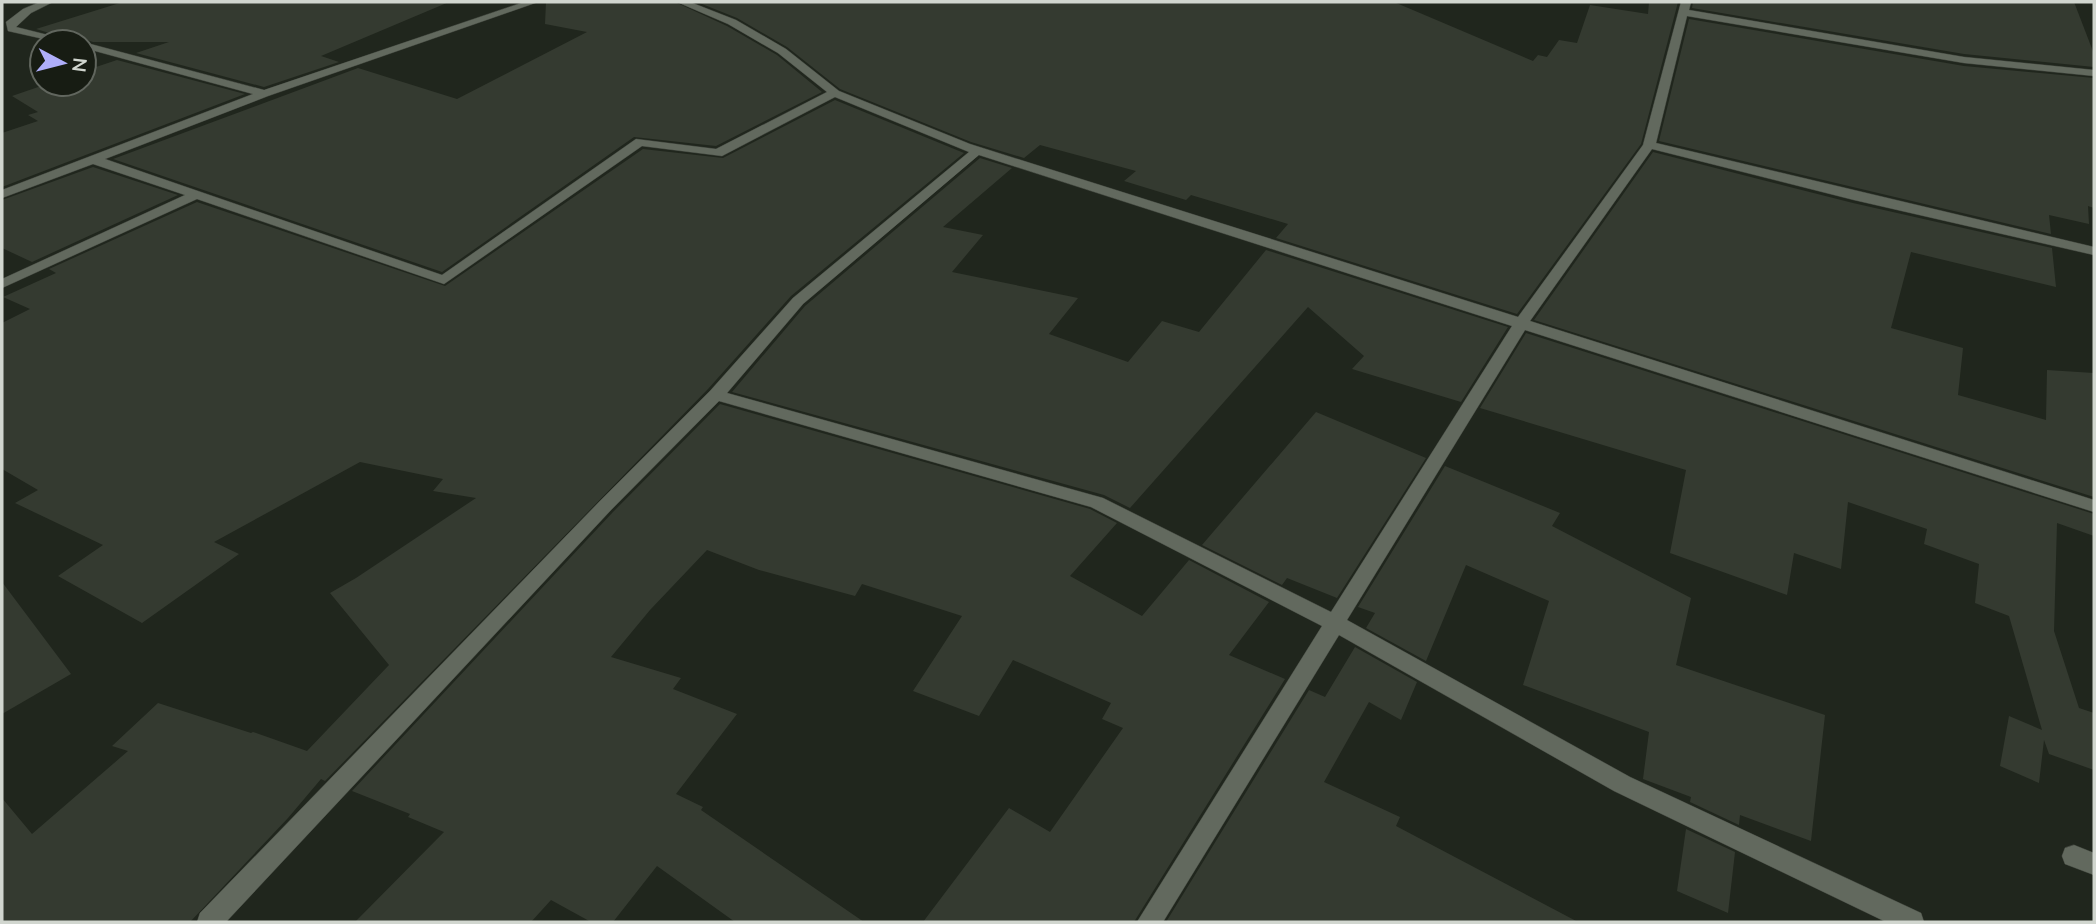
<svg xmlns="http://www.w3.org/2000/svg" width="2096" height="924" font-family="Mulish,sans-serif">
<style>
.building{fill:#343a30}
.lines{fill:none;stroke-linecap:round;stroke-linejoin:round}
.minor-casing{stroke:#3e433b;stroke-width:1}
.minor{fill:#62695e;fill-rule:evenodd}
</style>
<rect width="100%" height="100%" fill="#20261d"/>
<g class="building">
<polygon points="123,2 449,2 321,56 339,62 264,87 136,53 169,42 93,42 84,39 79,42 36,29"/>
<polygon points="546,2 675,2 727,26 777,55 822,92 716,146 634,137 442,272 113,159 358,68 457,99 587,32 545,24"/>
<polygon points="697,2 1394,2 1533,61 1538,55 1547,57 1559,40 1577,43 1590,5 1648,14 1649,2 1678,2 1641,144 1517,314 1276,238 1288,224 1191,195 1186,200 1124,181 1136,171 1040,145 1024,158 971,142 840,89 787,47 737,18"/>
<polygon points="1693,2 2074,2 2094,54 2094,67 1964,54 1692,8"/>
<polygon points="1689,19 1964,66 2094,78 2094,208 2088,206 2089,224 2049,215 2051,234 1659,141"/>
<polygon points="117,60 245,94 2,187 2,133 38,121 28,115 38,112 12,96 47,84 84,84 84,71"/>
<polygon points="835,100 964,153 791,296 708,389 325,781 321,779 288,818 190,922 2,922 2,798 32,834 128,751 112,746 158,703 251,733 253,732 307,751 389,665 330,593 356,578 476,498 433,491 443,479 360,462 214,542 239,554 142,623 58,576 103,545 15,503 38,490 2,469 2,323 30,309 3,297 56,273 49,269 197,202 445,286 643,149 723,158"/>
<polygon points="1653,152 1853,203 2052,248 2056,287 1911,252 1891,328 1963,348 1958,395 2046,420 2047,370 2094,373 2094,497 1534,320"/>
<polygon points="980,158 1012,168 943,227 983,235 952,272 1078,298 1049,334 1128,362 1162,321 1199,332 1266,250 1508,327 1461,402 1352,369 1364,356 1308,307 1130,508 1104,495 732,392 805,306"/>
<polygon points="93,167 178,195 32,262 2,248 2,200"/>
<polygon points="1526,333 2094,514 2094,536 2057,523 2054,631 2079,708 2094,713 2094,770 2049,754 2044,740 2039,783 2000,766 2009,716 2042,730 2009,616 1975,603 1979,564 1924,544 1927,529 1848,502 1841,569 1794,553 1787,595 1670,553 1686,470 1480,408"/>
<polygon points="720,404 1090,509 1117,523 1070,576 1142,616 1189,560 1269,602 1229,655 1285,679 1134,922 923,922 1009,808 1050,832 1123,728 1102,719 1111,703 1013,660 979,716 913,691 962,616 862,584 855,596 759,570 707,550 650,610 611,657 681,678 673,689 737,714 676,794 703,807 701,810 864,922 735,922 657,866 613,922 591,922 551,900 531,922 355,922 444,832 408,817 410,814 352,791 613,512"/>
<polygon points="1316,412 1426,458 1337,598 1287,578 1282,585 1202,545"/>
<polygon points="1445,466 1560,513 1552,526 1691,598 1676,665 1825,715 1811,841 1740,815 1739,825 1690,802 1691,797 1643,779 1649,732 1523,685 1549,601 1466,565 1426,661 1366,628 1375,613 1358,607"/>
<polygon points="2,582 71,674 2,714"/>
<polygon points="1355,647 1417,682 1401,720 1369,702 1324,782 1400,817 1396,826 1578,922 1166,922 1309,690 1325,697"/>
<polygon points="1686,829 1735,852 1728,913 1677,891"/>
</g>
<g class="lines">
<defs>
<g id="minor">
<polygon points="40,2 53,2 31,13 16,27 76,42 57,42 8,31 6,22 23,9"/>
<path d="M 524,2 L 538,2 L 268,96 L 105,159 L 442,275 L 636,139 L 716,149 L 827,92 L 778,53 L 728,24 L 677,2 L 690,2 L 736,20 L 786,49 L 839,91 L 970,144 L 1518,317 L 1643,145 L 1681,2 L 1691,2 L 1689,10 L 1964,57 L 2094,70 L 2094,76 L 1964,63 L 1687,16 L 1656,143 L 2094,247 L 2094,255 L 1854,200 L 1652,149 L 1530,321 L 2094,500 L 2094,512 L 1525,330 L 1347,620 L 1630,777 L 1921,913 L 1924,922 L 1886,922 L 1614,791 L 1339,635 L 1163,922 L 1137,922 L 1322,626 L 1091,507 L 719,401 L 611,510 L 226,922 L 197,922 L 200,913 L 599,502 L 710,391 L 793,298 L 969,152 L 835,97 L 722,156 L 642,146 L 444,284 L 197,199 L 2,288 L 2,279 L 185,195 L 93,164 L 2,198 L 2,190 L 253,94 L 84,48 L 83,42 L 264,90 ZM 979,155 L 1512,326 L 1331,612 L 1103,498 L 727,393 L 803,304 Z"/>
<polygon points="2074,845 2094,853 2094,875 2065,864 2062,856 2065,848"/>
</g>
</defs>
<use href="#minor" class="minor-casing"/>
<use href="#minor" class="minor"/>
</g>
<rect width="2096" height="924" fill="none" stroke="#d1d6cf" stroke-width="7"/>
<g transform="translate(63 63) rotate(97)"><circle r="33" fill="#171c13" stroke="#61665e" stroke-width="2"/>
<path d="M0-5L12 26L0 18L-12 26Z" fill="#afaefa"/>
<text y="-10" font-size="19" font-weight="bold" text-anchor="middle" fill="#d1d6cf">N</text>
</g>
</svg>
